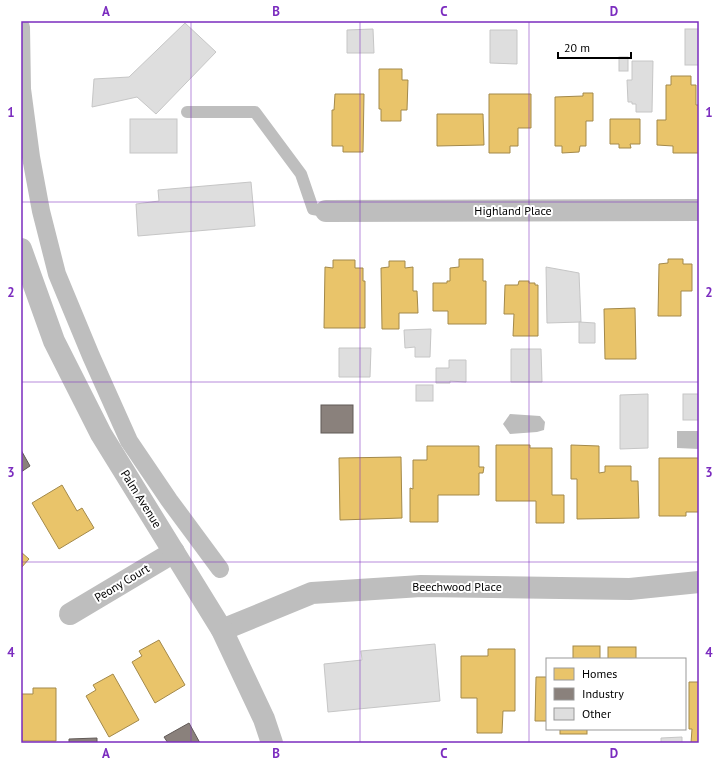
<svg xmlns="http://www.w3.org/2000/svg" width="720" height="764" font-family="'PT Sans',sans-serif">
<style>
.water{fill:#bdbdbd}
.homes{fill:#e9c46a;stroke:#a3894a}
.industry{fill:#8a817c;stroke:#615a57}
.building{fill:#dedede;stroke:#c6c6c6}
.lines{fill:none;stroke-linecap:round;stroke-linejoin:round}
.service{stroke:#bebebe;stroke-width:12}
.pedestrian{stroke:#bebebe;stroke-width:18}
.minor{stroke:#bebebe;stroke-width:22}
.tertiary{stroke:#bebebe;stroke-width:22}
.grid{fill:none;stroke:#7b2cbf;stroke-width:1;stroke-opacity:0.55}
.labels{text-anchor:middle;stroke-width:4;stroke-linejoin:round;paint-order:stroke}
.street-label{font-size:12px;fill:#000;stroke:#fff}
.neatline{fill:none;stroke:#7b2cbf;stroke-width:1.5}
.grid-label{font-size:13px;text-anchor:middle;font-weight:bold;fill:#7b2cbf}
</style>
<rect width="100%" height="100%" fill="#fff"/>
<g class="water">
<polygon points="510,414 540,416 545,422 544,430 537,432 510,434 503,424"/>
<polygon points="677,431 699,431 699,449 677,448"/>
</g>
<g class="homes">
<polygon points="379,69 402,69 402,80 408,80 407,110 401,110 401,121 381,121 381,109 379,109"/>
<polygon points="671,76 691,76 691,85 696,85 696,105 699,105 699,153 673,153 673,146 657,145 657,120 666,120 666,85 671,85"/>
<polygon points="583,93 593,93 593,121 586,121 586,146 580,146 579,152 562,153 562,146 555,146 555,97 583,96"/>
<polygon points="335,94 364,94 363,152 343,152 343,146 332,146 332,110 334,110"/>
<polygon points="489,94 531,94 531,128 518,128 518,146 510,146 510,153 489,153"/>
<polygon points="437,114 483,114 484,145 437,146"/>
<polygon points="610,119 640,119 640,144 630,144 631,148 619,148 619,144 610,144"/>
<polygon points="459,259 483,259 483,281 486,281 486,324 448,324 448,311 433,311 433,283 447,283 447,281 450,281 450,268 459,267"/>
<polygon points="668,259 683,259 683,264 692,264 692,291 681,291 681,316 658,316 659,264 668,263"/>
<polygon points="333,260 355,260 355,268 363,268 363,281 365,281 365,328 324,328 325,267 333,268"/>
<polygon points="389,261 405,261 405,268 413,267 413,291 417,291 418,313 399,313 399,329 382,329 381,268 389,267"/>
<polygon points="519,281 529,281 529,283 535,283 535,285 538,285 538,336 513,336 514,314 504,314 505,285 518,285"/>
<polygon points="635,308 636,359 605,359 604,309"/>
<polygon points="496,445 530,445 530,448 552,448 552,495 564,495 564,523 536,523 536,501 496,501"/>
<polygon points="571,445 599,446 599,473 605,472 605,466 631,466 631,481 638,481 639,518 577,519 577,479 571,479"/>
<polygon points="427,446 479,446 479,467 484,467 483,473 479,473 479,495 438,495 438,522 410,522 410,488 413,489 413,460 427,460"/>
<polygon points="401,457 402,518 340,520 339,458"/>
<polygon points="659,458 699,458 699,512 686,512 686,516 659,516"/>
<polygon points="62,485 77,511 82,508 94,528 59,549 32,503"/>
<polygon points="21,552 29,559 21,568"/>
<polygon points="159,640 185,685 155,703 132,662 142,656 139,651"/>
<rect x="573" y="646" width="27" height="13"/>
<rect x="608" y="647" width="28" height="12"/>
<polygon points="488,649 515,649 515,711 503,711 502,733 477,733 477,698 461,698 461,656 488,656"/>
<polygon points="113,674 139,720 109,737 86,696 96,690 93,685"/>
<polygon points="536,677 547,677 547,721 535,721"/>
<polygon points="689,682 699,682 699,743 691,743 692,729 689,729"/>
<polygon points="33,688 56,688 56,741 22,741 21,694 33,694"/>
<rect x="560" y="729" width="27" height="5"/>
</g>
<g class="industry">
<rect x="321" y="405" width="32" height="28"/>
<polygon points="21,450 30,466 21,472"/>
<polygon points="189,723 200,743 168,743 164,737"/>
<polygon points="97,738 97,743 69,743 69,739"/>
</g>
<g class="building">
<polygon points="185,23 216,52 156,114 137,97 92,107 94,79 129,77"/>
<polygon points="373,29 374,53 347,53 347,30"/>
<rect x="685" y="29" width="14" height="36"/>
<polygon points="490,30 517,30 517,64 490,63"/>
<rect x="619" y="57" width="9" height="14"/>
<polygon points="632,61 653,61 652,112 636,112 636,104 632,104 632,102 628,102 627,80 632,80"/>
<rect x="130" y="119" width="47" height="34"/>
<polygon points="251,182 255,226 138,236 136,204 159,201 158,190"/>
<polygon points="546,267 579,273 581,322 547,323"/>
<polygon points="579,322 595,323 595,343 579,343"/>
<polygon points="431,329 430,357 415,357 415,347 405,348 404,330"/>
<polygon points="339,348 371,348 370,377 339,377"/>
<polygon points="511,349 541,349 542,382 511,382"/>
<polygon points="449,360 466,360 466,382 450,381 450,383 436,383 436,368 449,368"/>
<rect x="416" y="385" width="17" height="16"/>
<polygon points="648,394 648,448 620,449 620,395"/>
<rect x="683" y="394" width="16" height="26"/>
<polygon points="435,644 440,701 328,712 324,664 362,660 361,651"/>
<polygon points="682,737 682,743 661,743 661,738"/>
</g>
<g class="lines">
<polyline class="service" points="187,112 255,112 301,174 313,209 326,211"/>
<polyline class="pedestrian" points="21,27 22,89 31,157 41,211 57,274 91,356 129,441 169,500 220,569"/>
<g class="minor">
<polyline points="326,211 699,210"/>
<polyline points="70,614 174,552"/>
<polyline points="222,630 312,593 421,586 630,589 699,582"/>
</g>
<polyline class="tertiary" points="21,249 54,341 101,434 222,630 264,719 272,743"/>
</g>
<path class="grid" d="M 191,21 L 191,743M 360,21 L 360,743M 529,21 L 529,743M 21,202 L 699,202M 21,382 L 699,382M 21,562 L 699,562"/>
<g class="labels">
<g class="street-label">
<text x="513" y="215">Highland Place</text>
<text transform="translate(141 499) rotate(58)" y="4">Palm Avenue</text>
<text transform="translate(122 583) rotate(-31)" y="4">Peony Court</text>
<text x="457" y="591">Beechwood Place</text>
</g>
</g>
<rect width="720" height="764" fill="none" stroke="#ffffff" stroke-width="44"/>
<rect x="546" y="658" width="140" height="72" fill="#ffffff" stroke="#999999"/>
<rect x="554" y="668" width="20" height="12" fill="#e9c46a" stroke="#999999"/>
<text x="582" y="678" font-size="12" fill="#000000">Homes</text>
<rect x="554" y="688" width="20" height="12" fill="#8a817c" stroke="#999999"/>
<text x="582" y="698" font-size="12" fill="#000000">Industry</text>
<rect x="554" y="708" width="20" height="12" fill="#dedede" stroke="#999999"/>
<text x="582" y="718" font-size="12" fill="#000000">Other</text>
<path d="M558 52v6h73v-6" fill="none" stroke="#000000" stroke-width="2"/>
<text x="564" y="52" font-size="12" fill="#000000" stroke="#ffffff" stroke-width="3" paint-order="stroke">20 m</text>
<rect x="22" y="22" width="676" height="720" class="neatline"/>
<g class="grid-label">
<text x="106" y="16">A</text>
<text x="276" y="16">B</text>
<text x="444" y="16">C</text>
<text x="614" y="16">D</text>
<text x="11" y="117">1</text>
<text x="709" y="117">1</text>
<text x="11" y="297">2</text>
<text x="709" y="297">2</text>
<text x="11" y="477">3</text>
<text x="709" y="477">3</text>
<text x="11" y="657">4</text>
<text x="709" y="657">4</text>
<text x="106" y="758">A</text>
<text x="276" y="758">B</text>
<text x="444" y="758">C</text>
<text x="614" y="758">D</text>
</g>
</svg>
